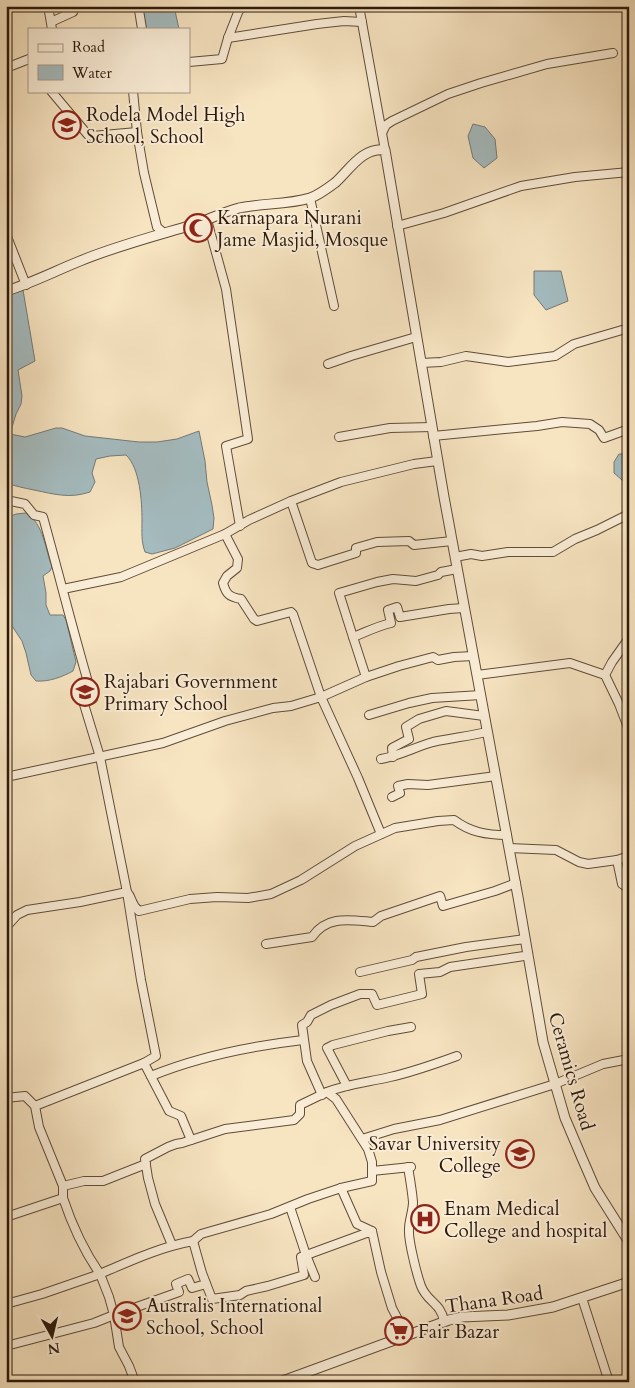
<svg xmlns="http://www.w3.org/2000/svg" width="635" height="1388" font-family="Cardo,serif">
<style>
.water{fill:#a4bbbf;stroke:#747a77}
.lines{fill:none;stroke-linecap:round;stroke-linejoin:round}
.minor-casing{stroke:#604c38;stroke-width:10}
.tertiary-casing{stroke:#604c38;stroke-width:11}
.minor{stroke:#faedd7;stroke-width:8}
.tertiary{stroke:#faedd7;stroke-width:9}
.labels{text-anchor:middle;stroke-width:4;stroke-linejoin:round;paint-order:stroke}
.poi-label{font-size:19px;fill:#2d190b;stroke:#faedd7;text-anchor:start}
.street-label{font-size:19px;fill:#2d190b;stroke:#faedd7}
</style>
<rect width="100%" height="100%" fill="#f7e4c1"/>
<filter id="stains"><feTurbulence type="fractalNoise" baseFrequency=".004" numOctaves="4"/><feColorMatrix values="0 0 0 0 .2 0 0 0 0 .09 0 0 0 0 .02 0 0 0 .5 -.17"/></filter>
<radialGradient id="worn" r=".72"><stop offset=".6" stop-color="#630" stop-opacity="0"/><stop offset="1" stop-color="#630" stop-opacity=".3"/></radialGradient>
<g class="water">
<polygon points="146,6 174,6 179,29 144,29 143,9"/>
<polygon points="473,124 485,127 495,139 497,158 484,168 473,158 468,136"/>
<polygon points="534,271 561,271 568,301 546,310 534,295"/>
<path d="M 23,290 L 35,361 L 18,370 L 22,396 L 21,404 L 16,414 L 10,434 L 25,437 L 56,428 L 62,428 L 85,436 L 139,442 L 157,442 L 177,439 L 199,431 L 205,461 L 207,482 L 212,505 L 214,518 L 213,529 L 175,548 L 152,554 L 145,552 C 141,541 142,532 142,520 C 142,502 140,468 126,455 L 110,456 L 96,459 L 92,473 L 95,482 L 90,492 C 69,499 54,494 34,490 C 24,488 15,486 6,483 L 6,295 Z"/>
<polygon points="619,454 629,454 629,486 614,473 614,462"/>
<path d="M 26,513 C 44,524 45,549 52,567 L 50,571 L 43,576 L 46,593 L 46,605 L 50,615 L 63,615 L 66,620 L 76,662 L 73,671 C 62,677 49,682 36,681 L 31,675 L 26,653 L 22,641 L 6,617 L 6,518 L 16,514 Z"/>
</g>
<g class="lines">
<defs>
<g id="minor">
<polyline points="48,6 52,29"/>
<polyline points="140,6 139,10 142,29"/>
<polyline points="359,6 385,150"/>
<polyline points="51,22 73,12 72,6"/>
<polyline points="228,38 317,24 344,21 362,22"/>
<polyline points="189,62 222,59 228,38 239,10 246,6"/>
<polyline points="6,68 29,59"/>
<polyline points="51,91 88,135 92,136 137,132"/>
<polyline points="133,91 137,132 144,173 157,227 164,233"/>
<polyline points="382,133 386,125 392,121 448,94 481,83 547,64 613,53"/>
<polyline points="310,198 334,306"/>
<polyline points="207,220 226,289 248,439 226,446 240,526"/>
<polyline points="397,226 444,213 521,186 575,177 629,172"/>
<polyline points="6,234 26,285"/>
<polyline points="421,363 441,362 466,356 508,362 555,356 574,344 629,328"/>
<polyline points="328,364 351,356 416,337"/>
<polyline points="433,436 537,426 562,422 590,424 599,430 604,438 629,429"/>
<polyline points="339,437 390,428 432,427"/>
<path d="M 6,500 L 25,504 L 34,515 L 43,517 C 60,578 75,639 93,699 L 83,701 L 100,757 L 127,892 L 141,980 L 156,1056 L 144,1063"/>
<polyline points="291,501 312,563 318,565 356,553 356,548 377,542 409,541 414,545 452,541"/>
<path d="M 225,534 L 238,559 L 237,568 L 227,576 L 223,583 C 226,594 229,597 241,599 L 254,619 L 257,621 L 291,612 L 293,614 L 321,697 L 366,677 L 399,666 L 433,657 L 438,660 L 454,657 L 473,656"/>
<polyline points="455,557 471,554 482,556 508,552 553,552 575,539 597,530 629,514"/>
<polyline points="63,589 121,577 225,534 249,520 291,501 341,482 414,464 437,461"/>
<polyline points="353,637 339,593 377,582 393,579 416,581 438,575 441,572 457,569"/>
<polyline points="477,675 570,663 605,675 619,704 629,730"/>
<polyline points="605,675 612,662 629,638"/>
<path d="M 366,677 L 353,637 C 366,632 378,626 391,623 L 388,610 L 397,607 L 400,617 L 449,609 L 464,608"/>
<polyline points="369,715 409,703 432,698 481,695"/>
<polyline points="393,757 392,748 409,739 406,727 419,719 446,711 484,716"/>
<path d="M 381,759 C 399,756 415,747 433,742 C 451,738 470,736 487,732"/>
<polyline points="6,777 163,743 225,721 273,708 291,706 321,697 358,778 381,834"/>
<polyline points="392,797 400,793 398,786 408,784 428,785 496,776"/>
<polyline points="509,848 556,850 579,862 588,864 617,860 629,856"/>
<polyline points="617,860 622,884 629,889"/>
<path d="M 6,924 L 9,924 L 17,915 L 27,910 L 80,902 L 127,892 C 133,898 130,904 139,911 L 190,899 L 217,897 L 248,898 L 271,894 L 301,880 L 355,846 L 395,828 L 438,821 L 454,820 C 470,832 486,835 507,835"/>
<path d="M 266,944 L 312,937 C 327,915 350,920 373,922 L 381,916 L 440,896 L 443,906 L 495,891 L 516,883"/>
<polyline points="360,972 412,960 416,957 466,947 525,939"/>
<path d="M 151,1076 C 200,1056 251,1046 303,1040"/>
<polyline points="347,1086 327,1048 333,1045 388,1031 411,1027"/>
<path d="M 327,1092 C 347,1084 369,1082 390,1077 C 413,1072 435,1064 457,1056"/>
<polyline points="322,1095 307,1061 302,1025 307,1022 311,1015 331,1005 360,994 372,994 377,1005 422,994 419,974 440,972 450,967 524,956 528,954"/>
<polyline points="6,1098 25,1096 35,1106 144,1063 169,1111 181,1116 191,1140"/>
<polyline points="35,1106 39,1127 63,1186"/>
<polyline points="362,1139 394,1129 440,1120 555,1084 603,1064 629,1059"/>
<path d="M 408,1167 C 410,1179 412,1190 413,1202 C 413,1211 409,1220 409,1229 C 408,1240 417,1275 421,1286 C 427,1302 441,1303 444,1321"/>
<polyline points="372,1171 411,1167"/>
<polyline points="290,1207 306,1255 315,1277"/>
<polyline points="6,1217 63,1198 63,1186 84,1181 103,1181 146,1164"/>
<polyline points="193,1241 201,1234 271,1214 308,1199 341,1188 357,1224 372,1231"/>
<polyline points="172,1245 155,1204 148,1178 145,1159 168,1147 176,1144 182,1143 225,1129 294,1120 300,1114 300,1105 327,1092 336,1099 368,1149 372,1162 372,1181 341,1188"/>
<polyline points="582,1298 609,1382"/>
<path d="M 6,1304 L 42,1294 L 100,1274 C 84,1251 72,1225 63,1198"/>
<path d="M 6,1346 L 94,1323 L 114,1315 L 109,1297 L 100,1274 C 130,1261 160,1247 193,1241 L 202,1273 L 212,1299 L 240,1295 L 246,1291 L 268,1286 L 304,1275 L 301,1257 L 372,1231 L 381,1272 L 392,1308 L 406,1335"/>
<polyline points="135,1382 129,1366 119,1347 114,1315 179,1292 176,1284 188,1279 192,1288 206,1284"/>
</g>
<g id="tertiary">
<path d="M 6,291 C 32,283 55,271 80,261 C 116,246 155,236 192,225 C 208,220 223,212 239,208 C 262,203 287,205 310,198 C 319,195 328,188 336,182 C 350,169 363,147 385,150 L 444,497 L 518,897 L 543,1042 L 565,1118 L 582,1158 L 595,1188 L 629,1242"/>
<polyline points="280,1382 449,1320 462,1317 508,1315 553,1307 629,1282"/>
</g>
</defs>
<use href="#minor" class="minor-casing"/>
<use href="#tertiary" class="tertiary-casing"/>
<use href="#minor" class="minor"/>
<use href="#tertiary" class="tertiary"/>
</g>
<defs>
<symbol id="school-ring" viewBox="-11 -11 22 22"><circle r="9.5" fill="#faedd7" stroke="#8f2418" stroke-width="1.5"/><path d="M0-5L7-2L0 1L-7-2ZM-4 1L0 2.5L4 1V4Q0 6-4 4Z" fill="#8f2418"/></symbol>
<symbol id="mosque-ring" viewBox="-11 -11 22 22"><circle r="9.5" fill="#faedd7" stroke="#8f2418" stroke-width="1.5"/><path d="M3.5-4.9A6 6 0 1 0 3.5 4.9A5 5 0 1 1 3.5-4.9Z" fill="#8f2418"/></symbol>
<symbol id="university-ring" viewBox="-11 -11 22 22"><circle r="9.5" fill="#faedd7" stroke="#8f2418" stroke-width="1.5"/><path d="M0-5L7-2L0 1L-7-2ZM-4 1L0 2.5L4 1V4Q0 6-4 4Z" fill="#8f2418"/></symbol>
<symbol id="hospital-ring" viewBox="-11 -11 22 22"><circle r="9.5" fill="#faedd7" stroke="#8f2418" stroke-width="1.5"/><path d="M-5-5h3v3.5h4V-5h3V5h-3V1.5h-4V5h-3Z" fill="#8f2418"/></symbol>
<symbol id="supermarket-ring" viewBox="-11 -11 22 22"><circle r="9.5" fill="#faedd7" stroke="#8f2418" stroke-width="1.5"/><path d="M-6-5.5h2.5l.6 2H6L4.5 2H-2.5L-4.4-4H-6ZM-1.5 3.2a1.3 1.3 0 1 0 .1 0ZM3 3.2a1.3 1.3 0 1 0 .1 0Z" fill="#8f2418"/></symbol>
</defs>
<g fill-rule="evenodd">
<use href="#school-ring" x="51" y="109" width="32" height="32"/>
<use href="#mosque-ring" x="182" y="212" width="32" height="32"/>
<use href="#school-ring" x="69" y="676" width="32" height="32"/>
<use href="#university-ring" x="504" y="1138" width="32" height="32"/>
<use href="#hospital-ring" x="409" y="1203" width="32" height="32"/>
<use href="#school-ring" x="111" y="1300" width="32" height="32"/>
<use href="#supermarket-ring" x="383" y="1315" width="32" height="32"/>
</g>
<g class="labels">
<g class="poi-label">
<text x="86" y="121">Rodela Model High<tspan x="86" dy="22">School, School</tspan></text>
<text x="217" y="224">Karnapara Nurani<tspan x="217" dy="22">Jame Masjid, Mosque</tspan></text>
<text x="104" y="688">Rajabari Government<tspan x="104" dy="22">Primary School</tspan></text>
<text x="501" y="1150" text-anchor="end">Savar University<tspan x="501" dy="22">College</tspan></text>
<text x="444" y="1215">Enam Medical<tspan x="444" dy="22">College and hospital</tspan></text>
<text x="146" y="1312">Australis International<tspan x="146" dy="22">School, School</tspan></text>
<text x="418" y="1338">Fair Bazar</text>
</g>
<g class="street-label">
<text transform="translate(572 1071) rotate(74)" y="7">Ceramics Road</text>
<text transform="translate(494 1299) rotate(-8)" y="7">Thana Road</text>
</g>
</g>
<rect width="635" height="1388" fill="none" stroke="#f7e4c1" stroke-width="25"/>
<rect x="8" y="8" width="620" height="1373" fill="none" stroke="#2d190b" stroke-width="2.5"/>
<rect x="12" y="12" width="610" height="1363" fill="none" stroke="#2d190b"/>
<rect x="28" y="28" width="162" height="65" fill="#faedd7" stroke="#a89885"/>
<rect x="38" y="44" width="25" height="8" fill="#faedd7" stroke="#a89885"/>
<text x="72" y="52" font-size="15" fill="#2d190b">Road</text>
<rect x="38" y="65" width="25" height="15" fill="#a4bbbf" stroke="#a89885"/>
<text x="72" y="78" font-size="15" fill="#2d190b">Water</text>
<g transform="translate(52 1336) rotate(172)" stroke="#faedd7" stroke-width="4" paint-order="stroke">
<path d="M0-4L9 19L0 12L-9 19Z" fill="#2d190b"/>
<text y="-8" font-size="14" font-weight="bold" text-anchor="middle" fill="#2d190b">N</text>
</g>
<rect width="100%" height="100%" filter="url(#stains)"/>
<rect width="100%" height="100%" fill="url(#worn)"/>
</svg>
